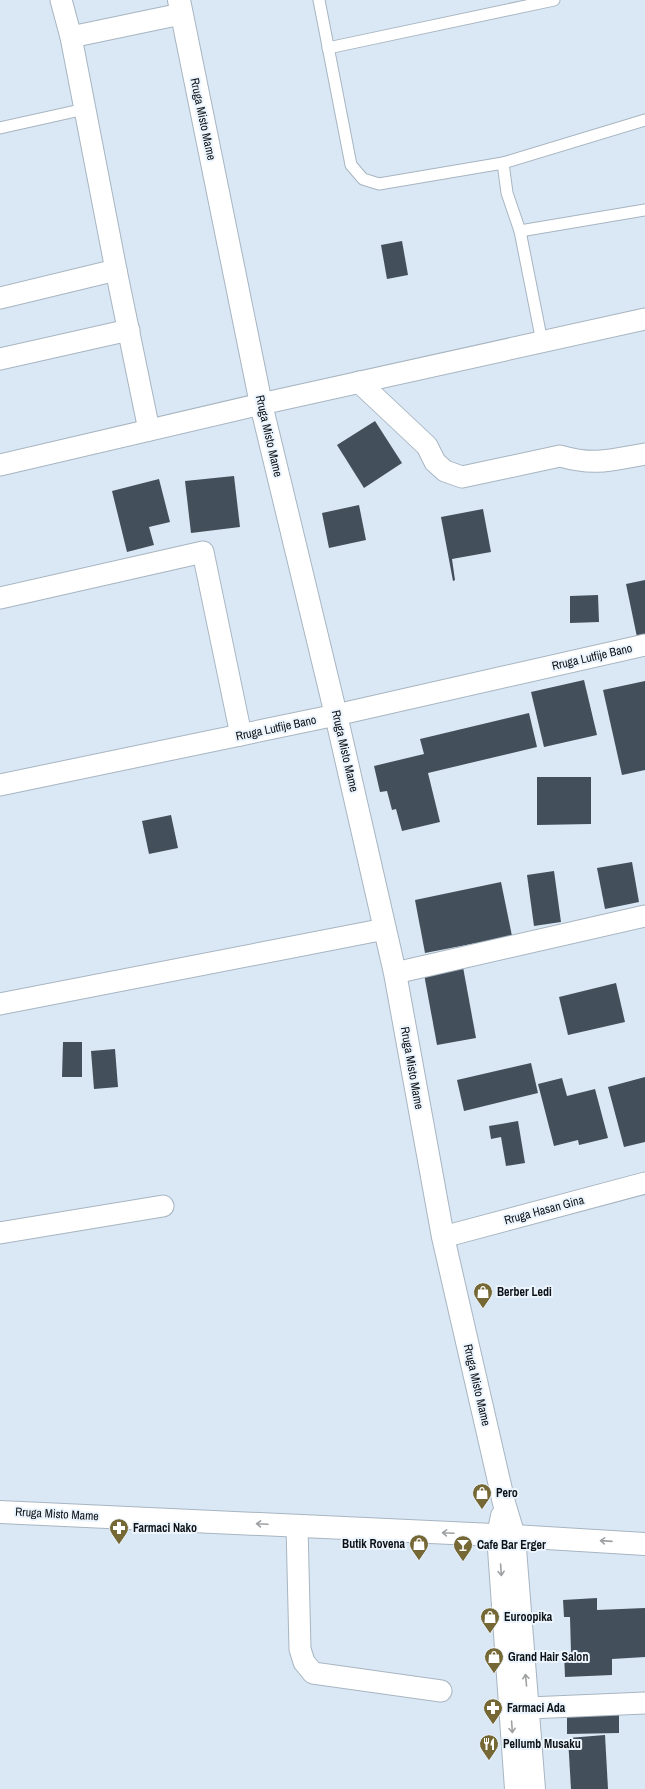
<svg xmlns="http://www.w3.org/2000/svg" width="645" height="1789" font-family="'Archivo Narrow',sans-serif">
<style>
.building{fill:#434f5a}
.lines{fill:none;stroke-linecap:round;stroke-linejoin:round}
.service-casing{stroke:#a7b5c1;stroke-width:13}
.minor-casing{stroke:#a7b5c1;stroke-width:23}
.tertiary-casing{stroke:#a7b5c1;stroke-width:24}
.secondary-casing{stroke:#a7b5c1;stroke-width:24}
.service{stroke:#fff;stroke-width:11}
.minor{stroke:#fff;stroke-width:21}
.tertiary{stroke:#fff;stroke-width:22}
.secondary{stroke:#fff;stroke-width:22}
.oneway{stroke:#9ea0a2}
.labels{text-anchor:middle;stroke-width:4;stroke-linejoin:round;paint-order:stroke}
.street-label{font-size:12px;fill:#0d1216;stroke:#ecf5fd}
.poi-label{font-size:12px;font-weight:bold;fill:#0d1216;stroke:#ecf5fd;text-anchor:start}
</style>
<rect width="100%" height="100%" fill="#dae8f5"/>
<g class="building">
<polygon points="402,241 408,275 387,279 381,245"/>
<polygon points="375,421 402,463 364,488 337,445"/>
<polygon points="234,476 240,527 191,533 185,481"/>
<polygon points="159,479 170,522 149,527 154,545 127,552 112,491"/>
<polygon points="359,505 366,540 329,548 322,513"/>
<polygon points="483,509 491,552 452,559 455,580 453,581 441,517"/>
<polygon points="645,580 645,640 638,642 626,584"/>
<polygon points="598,595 599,622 570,623 570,596"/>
<polygon points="584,680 597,735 544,747 531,692"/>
<polygon points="645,681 645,770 622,775 603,690"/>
<polygon points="529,713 537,747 428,773 440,822 402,831 396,809 392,810 387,791 380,792 374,766 424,754 420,739"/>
<polygon points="537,777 591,777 591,824 537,825"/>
<polygon points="171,815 178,848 149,854 142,821"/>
<polygon points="632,862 639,902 605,909 597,868"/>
<polygon points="554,871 561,922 534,926 527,875"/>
<polygon points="501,882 512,936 425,953 415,900"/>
<polygon points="463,967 476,1038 437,1045 424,974"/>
<polygon points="616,983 625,1022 568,1035 559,997"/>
<polygon points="63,1042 82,1042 82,1077 62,1077"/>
<polygon points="115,1049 118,1087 94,1089 91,1051"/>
<polygon points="531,1063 538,1093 464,1111 457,1080"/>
<polygon points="645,1077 645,1142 624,1147 608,1087"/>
<polygon points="562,1078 567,1096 595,1089 608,1138 579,1145 578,1140 554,1146 538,1084"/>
<polygon points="518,1121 525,1163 506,1166 501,1137 491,1139 489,1126"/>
<polygon points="597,1598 597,1610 645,1608 645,1657 612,1659 612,1675 565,1677 564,1652 571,1652 570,1617 564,1617 563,1600"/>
<polygon points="619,1715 619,1733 567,1734 567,1716"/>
<polygon points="605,1735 608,1789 571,1789 568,1738"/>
</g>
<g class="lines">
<defs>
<g id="service">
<polyline points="319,0 351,165 363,179 379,184 503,163 507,193 520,231 542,342"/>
<polyline points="328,48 554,0"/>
<polyline points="0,128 85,109"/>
<polyline points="503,163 645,120"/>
<polyline points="520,231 645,210"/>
</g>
<g id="minor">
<polyline points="61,0 71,37"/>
<polyline points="116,270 149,430"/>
<polyline points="0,298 116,270 71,37 181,14"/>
<polyline points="0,359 129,330"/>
<path d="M 359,382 L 427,446 L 435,462 L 445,471 L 462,477 L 560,456 C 595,466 611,460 645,454"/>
<polyline points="0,465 261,404 645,319"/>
<polyline points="0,598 203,552 241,735"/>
<polyline points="0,785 336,715 645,645"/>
<polyline points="395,973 645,916"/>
<polyline points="0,1004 385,929"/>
<polyline points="0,1233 163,1206"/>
<polyline points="443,1237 645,1183"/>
<polyline points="297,1526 300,1649 304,1662 313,1673 441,1691"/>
<polyline points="529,1708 645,1703"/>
</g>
<g id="tertiary">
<polyline points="179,0 261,404 336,715 395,973 443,1237 504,1503 514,1536 534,1789"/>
<polyline points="502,1516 498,1535 516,1789"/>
</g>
<polyline id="secondary" points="0,1512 514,1536 645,1544"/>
</defs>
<use href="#service" class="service-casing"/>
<use href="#minor" class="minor-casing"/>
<use href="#tertiary" class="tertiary-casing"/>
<use href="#secondary" class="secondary-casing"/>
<use href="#service" class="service"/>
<use href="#minor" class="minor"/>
<use href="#tertiary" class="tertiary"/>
<use href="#secondary" class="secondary"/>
</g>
<defs><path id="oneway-shaft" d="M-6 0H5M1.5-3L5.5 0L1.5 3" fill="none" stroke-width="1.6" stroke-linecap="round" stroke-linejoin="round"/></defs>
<g class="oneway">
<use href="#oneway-shaft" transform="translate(262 1524) rotate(-177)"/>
<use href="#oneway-shaft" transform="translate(448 1533) rotate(-177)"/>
<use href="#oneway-shaft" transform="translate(606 1541) rotate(-176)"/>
<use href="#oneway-shaft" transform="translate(501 1570) rotate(86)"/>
<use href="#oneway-shaft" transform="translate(526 1680) rotate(-95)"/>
<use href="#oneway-shaft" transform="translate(512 1727) rotate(86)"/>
</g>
<defs>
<symbol id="shop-pin" viewBox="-11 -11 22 30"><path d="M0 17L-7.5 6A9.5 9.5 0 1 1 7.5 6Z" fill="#756835" stroke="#ecf5fd"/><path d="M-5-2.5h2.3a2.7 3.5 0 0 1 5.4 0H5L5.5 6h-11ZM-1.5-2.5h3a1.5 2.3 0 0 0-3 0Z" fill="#fff"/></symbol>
<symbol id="pharmacy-pin" viewBox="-11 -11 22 30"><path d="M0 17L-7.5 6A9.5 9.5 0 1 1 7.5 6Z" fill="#756835" stroke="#ecf5fd"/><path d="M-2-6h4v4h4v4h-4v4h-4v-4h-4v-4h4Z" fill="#fff"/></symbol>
<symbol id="bar-pin" viewBox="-11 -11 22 30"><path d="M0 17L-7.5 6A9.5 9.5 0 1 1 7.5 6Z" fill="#756835" stroke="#ecf5fd"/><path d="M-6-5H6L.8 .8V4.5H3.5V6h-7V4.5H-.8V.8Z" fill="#fff"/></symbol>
<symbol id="restaurant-pin" viewBox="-11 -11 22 30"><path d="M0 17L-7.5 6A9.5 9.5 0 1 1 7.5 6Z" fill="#756835" stroke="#ecf5fd"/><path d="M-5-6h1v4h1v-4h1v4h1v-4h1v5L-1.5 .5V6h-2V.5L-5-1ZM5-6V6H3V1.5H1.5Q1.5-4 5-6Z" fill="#fff"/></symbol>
</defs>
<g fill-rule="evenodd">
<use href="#shop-pin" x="472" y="1281" width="22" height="30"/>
<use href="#shop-pin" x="471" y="1482" width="22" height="30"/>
<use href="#pharmacy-pin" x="108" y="1517" width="22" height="30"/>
<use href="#shop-pin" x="408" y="1533" width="22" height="30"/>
<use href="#bar-pin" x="452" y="1534" width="22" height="30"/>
<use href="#shop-pin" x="479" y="1606" width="22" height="30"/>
<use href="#shop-pin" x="483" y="1646" width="22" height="30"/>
<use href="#pharmacy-pin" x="482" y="1697" width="22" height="30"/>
<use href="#restaurant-pin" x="478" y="1733" width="22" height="30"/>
</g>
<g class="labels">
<g class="street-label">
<text transform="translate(203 119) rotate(78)" y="4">Rruga Misto Mame</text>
<text transform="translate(269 436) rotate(77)" y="4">Rruga Misto Mame</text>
<text transform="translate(592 657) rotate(-13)" y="4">Rruga Lutfije Bano</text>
<text transform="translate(276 728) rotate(-12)" y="4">Rruga Lutfije Bano</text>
<text transform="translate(345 751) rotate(77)" y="4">Rruga Misto Mame</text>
<text transform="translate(412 1068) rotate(80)" y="4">Rruga Misto Mame</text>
<text transform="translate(544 1210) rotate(-15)" y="4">Rruga Hasan Gina</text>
<text transform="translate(477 1385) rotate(77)" y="4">Rruga Misto Mame</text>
<text transform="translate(57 1514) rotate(3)" y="4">Rruga Misto Mame</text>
</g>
<g class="poi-label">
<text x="497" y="1296">Berber Ledi</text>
<text x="496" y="1497">Pero</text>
<text x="133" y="1532">Farmaci Nako</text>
<text x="405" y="1548" text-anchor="end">Butik Rovena</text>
<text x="477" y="1549">Cafe Bar Erger</text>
<text x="504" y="1621">Euroopika</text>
<text x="508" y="1661">Grand Hair Salon</text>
<text x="507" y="1712">Farmaci Ada</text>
<text x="503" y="1748">Pellumb Musaku</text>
</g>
</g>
</svg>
